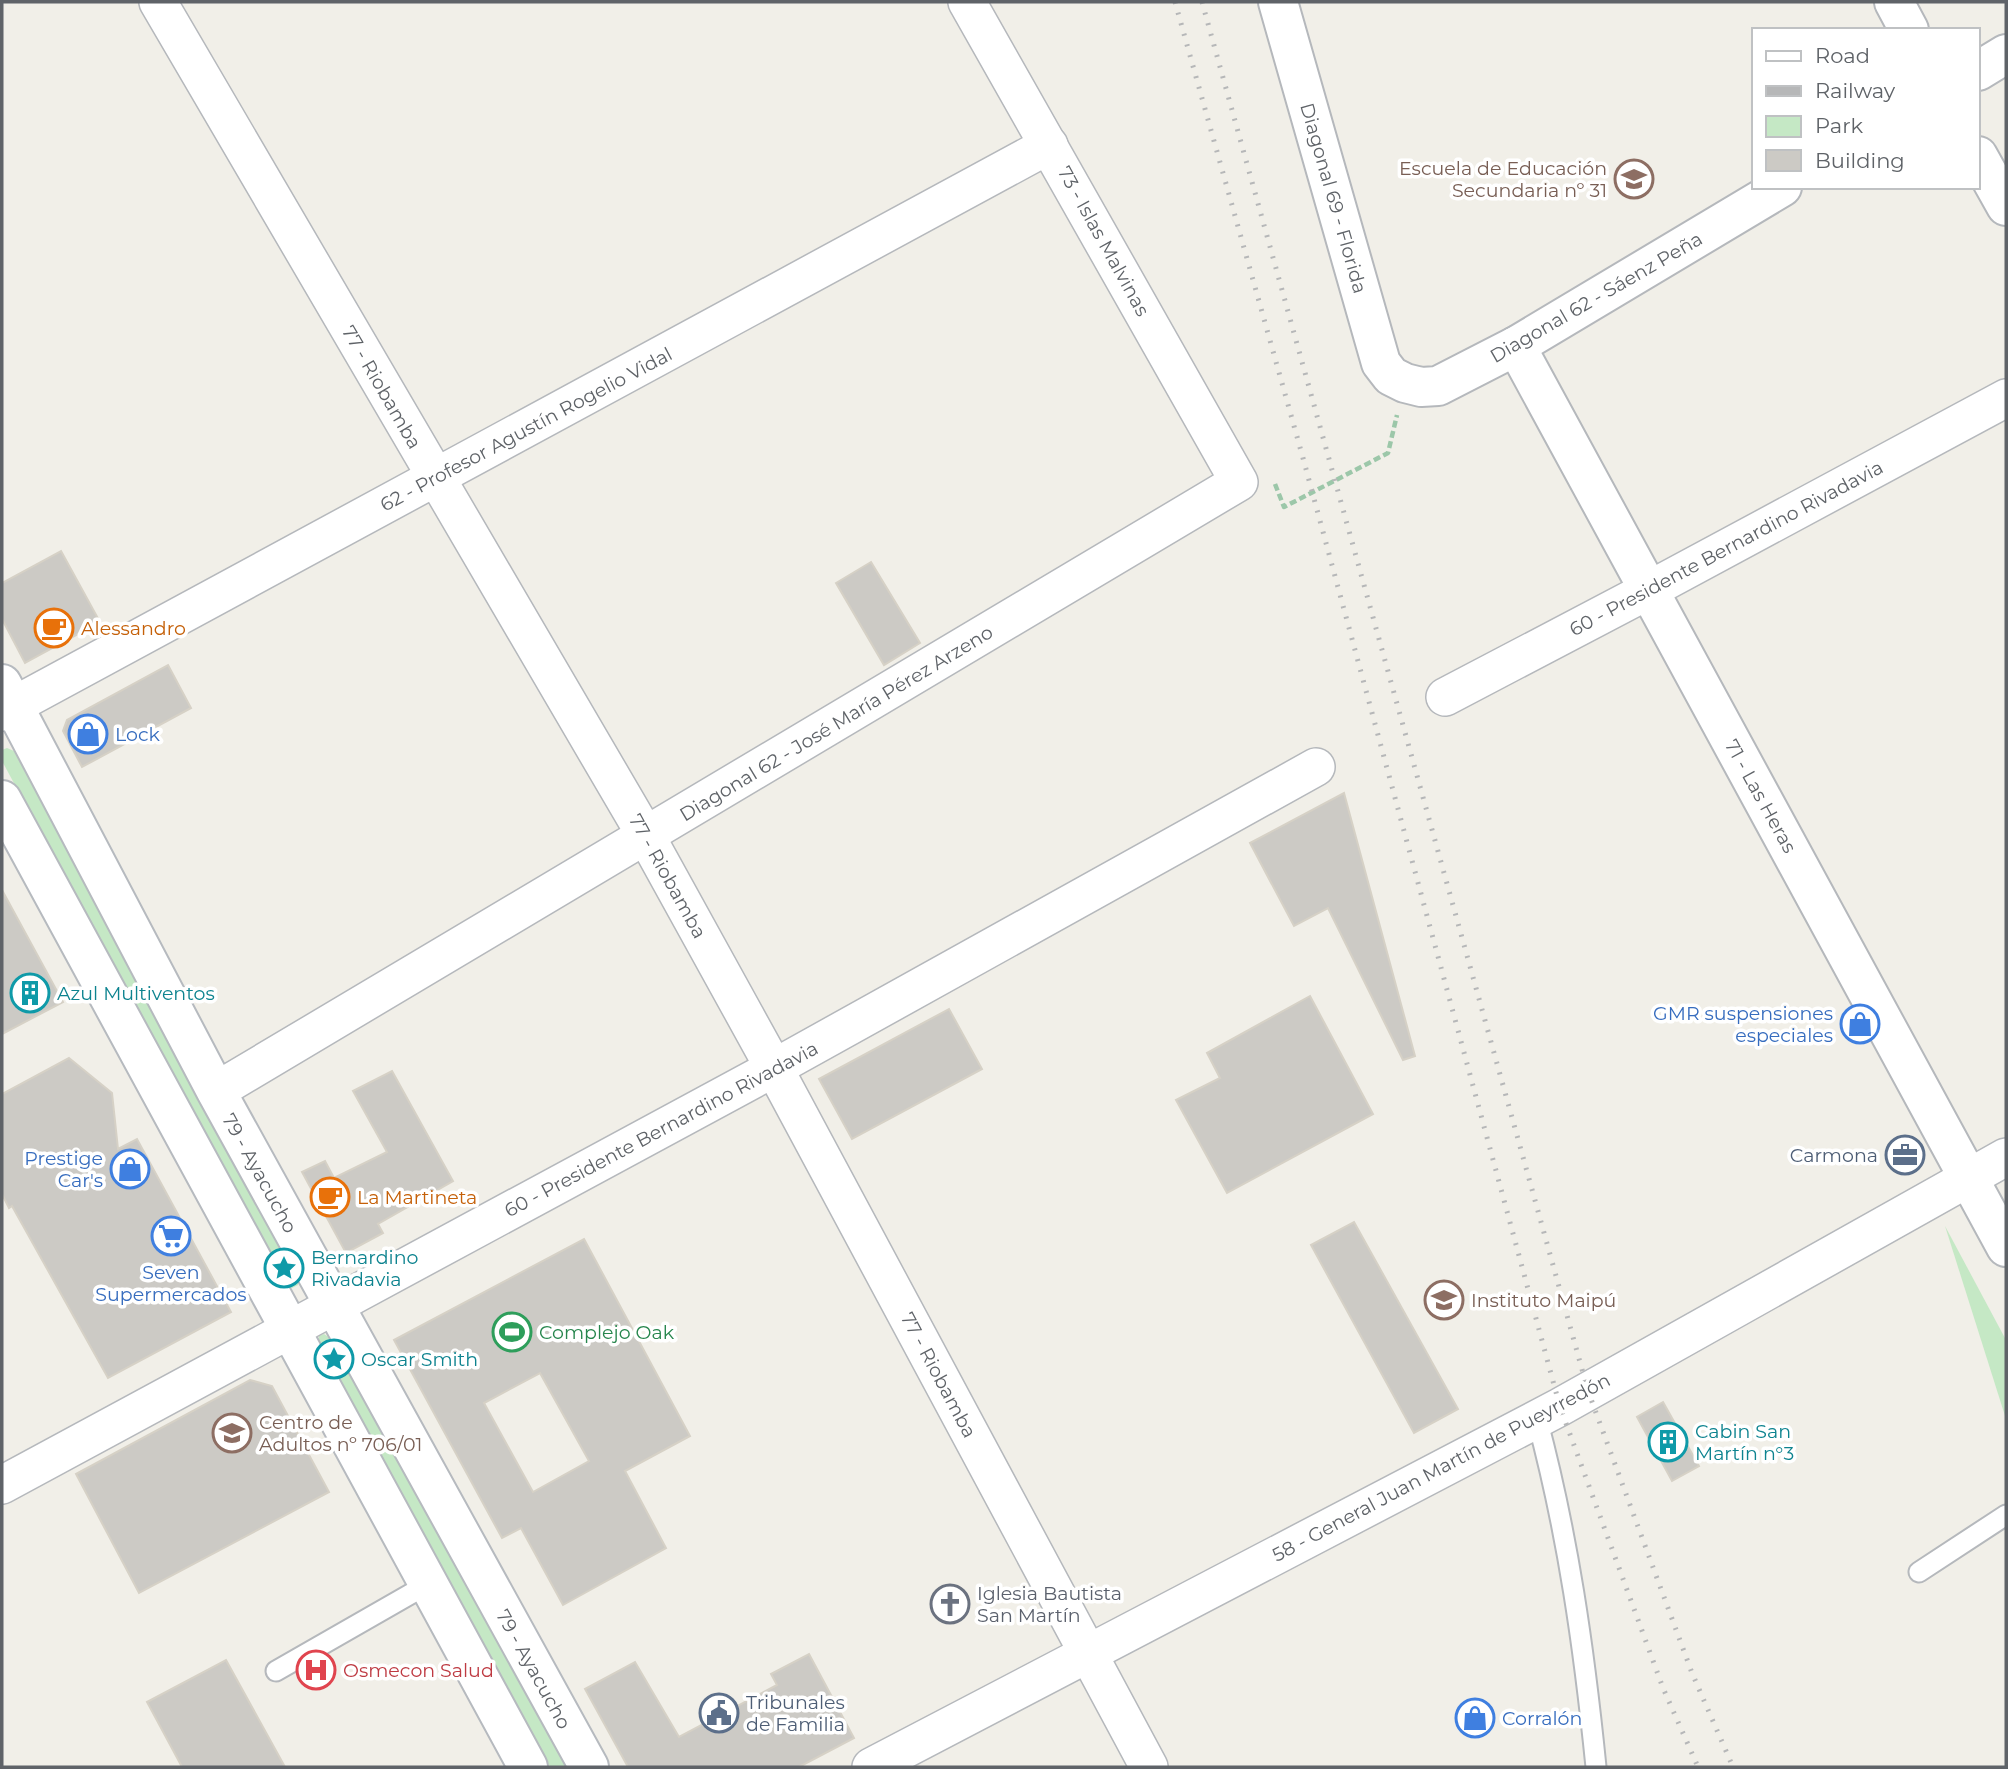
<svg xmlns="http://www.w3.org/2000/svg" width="2008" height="1769" font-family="Montserrat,sans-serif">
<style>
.green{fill:#c5e8c5}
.building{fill:#cccac5;stroke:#d6d1c6;stroke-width:2;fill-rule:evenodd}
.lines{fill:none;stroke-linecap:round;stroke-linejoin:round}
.service-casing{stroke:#b5b8bc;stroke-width:23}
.minor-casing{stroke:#b5b8bc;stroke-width:40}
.tertiary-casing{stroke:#b5b8bc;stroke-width:42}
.secondary-casing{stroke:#b6babf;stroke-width:42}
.path{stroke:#9cc7a9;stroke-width:4.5;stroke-dasharray:7 3.5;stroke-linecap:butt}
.service{stroke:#fff;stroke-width:19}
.minor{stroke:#fff;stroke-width:37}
.tertiary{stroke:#fff;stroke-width:38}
.secondary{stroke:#fff;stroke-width:38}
.rail{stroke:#b6b7b8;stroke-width:5;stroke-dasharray:2 9;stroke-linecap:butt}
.labels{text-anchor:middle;stroke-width:7;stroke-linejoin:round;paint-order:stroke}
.education-label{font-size:19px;fill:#785e54;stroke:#fff;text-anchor:start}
.street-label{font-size:19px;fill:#5f6368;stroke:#fff}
.food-label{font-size:19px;fill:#c56008;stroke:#fff;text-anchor:start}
.shop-label{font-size:19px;fill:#366cbe;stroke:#fff;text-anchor:start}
.culture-label{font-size:19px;fill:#0d838f;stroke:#fff;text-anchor:start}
.service-label{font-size:19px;fill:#4e5e75;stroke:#fff;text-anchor:end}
.leisure-label{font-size:19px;fill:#27864d;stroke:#fff;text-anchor:start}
.worship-label{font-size:19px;fill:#5b616d;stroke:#fff;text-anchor:start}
.health-label{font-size:19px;fill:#be3a42;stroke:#fff;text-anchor:start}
</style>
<rect width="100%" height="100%" fill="#f1efe8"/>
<g class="green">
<polygon points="7,748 14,751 300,1278 298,1285 292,1288 286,1286 2,761 2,750"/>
<polygon points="1945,1226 2006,1340 2006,1419"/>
<polygon points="324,1334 330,1338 567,1767 550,1767 318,1345 319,1336"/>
</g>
<g class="building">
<polygon points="61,551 100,622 25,663 2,619 2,583"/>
<polygon points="871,562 920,643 884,665 836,583"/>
<polygon points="168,665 191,708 82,767 63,731 67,720"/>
<polygon points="1344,793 1415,1056 1403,1060 1328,908 1294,926 1250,843"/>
<polygon points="2,890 63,1002 2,1034"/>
<polygon points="1310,996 1373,1114 1227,1193 1176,1100 1220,1078 1207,1053"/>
<polygon points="949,1009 982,1069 852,1139 819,1079"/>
<polygon points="69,1058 112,1093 118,1149 137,1139 231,1312 108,1378 12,1206 9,1208 2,1194 2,1094"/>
<polygon points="392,1071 453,1181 378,1224 383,1233 346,1253 302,1172 325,1161 334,1178 387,1152 353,1091"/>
<polygon points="1354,1222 1458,1409 1414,1433 1311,1245"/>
<path d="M 584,1239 L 690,1436 L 625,1471 L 666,1548 L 563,1605 L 521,1528 L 502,1538 L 394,1340 ZM 540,1373 L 589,1461 L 533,1492 L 484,1403 Z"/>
<polygon points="250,1380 272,1386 329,1492 139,1593 76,1474"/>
<polygon points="1663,1402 1699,1466 1672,1481 1637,1417"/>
<polygon points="809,1654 854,1738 799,1767 628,1767 585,1689 635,1662 679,1737 777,1685 771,1674"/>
<polygon points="226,1660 285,1767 182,1767 147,1702"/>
</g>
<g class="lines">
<defs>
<g id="service">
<path d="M 1537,1419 C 1568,1535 1584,1648 1596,1767"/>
<polyline points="1919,1572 2006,1515"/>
<polyline points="276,1671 428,1584"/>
</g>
<g id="minor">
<polyline points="158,2 646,836 774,1068 1149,1767"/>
<polyline points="1445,697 1649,590 2006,398"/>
<polyline points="2,712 1049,145"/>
<polyline points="216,1091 1239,482 967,2"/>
<polyline points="2,1485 774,1068 1316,767"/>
<polyline points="871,1767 1560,1407 2006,1157"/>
</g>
<g id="tertiary">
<polyline points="1278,2 1381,363 1391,376 1405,383 1421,387 1438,386 1516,346 1782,187"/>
<polyline points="1894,2 1909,30"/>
<polyline points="1978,71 2006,54"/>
<polyline points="1978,156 2006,206"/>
<polyline points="1516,346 2006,1247"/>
</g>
<g id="secondary">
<polyline points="2,684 216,1091 589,1767"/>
<polyline points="2,800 528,1767"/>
</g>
</defs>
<use href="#service" class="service-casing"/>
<use href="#minor" class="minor-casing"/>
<use href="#tertiary" class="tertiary-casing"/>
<use href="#secondary" class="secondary-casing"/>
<polyline class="path" points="1275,484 1284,507 1388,453 1397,415"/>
<use href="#service" class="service"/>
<use href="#minor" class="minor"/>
<use href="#tertiary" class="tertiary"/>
<use href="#secondary" class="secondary"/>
<g class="rail">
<polyline points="1175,2 1303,458 1560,1407 1663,1688 1698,1767"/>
<polyline points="1202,2 1588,1391 1692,1673 1733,1767"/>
</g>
</g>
<defs>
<symbol id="school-ring" viewBox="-11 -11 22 22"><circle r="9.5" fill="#fff" stroke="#8d6e63" stroke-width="1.5"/><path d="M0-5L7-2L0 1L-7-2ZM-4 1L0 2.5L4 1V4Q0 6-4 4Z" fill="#8d6e63"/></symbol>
<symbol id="cafe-ring" viewBox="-11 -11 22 22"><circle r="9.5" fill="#fff" stroke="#e8710a" stroke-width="1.5"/><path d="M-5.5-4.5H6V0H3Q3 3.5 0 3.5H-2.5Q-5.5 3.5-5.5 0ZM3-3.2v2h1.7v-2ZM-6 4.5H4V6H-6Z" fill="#e8710a"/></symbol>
<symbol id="shop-ring" viewBox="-11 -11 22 22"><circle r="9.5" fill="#fff" stroke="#3f7fe0" stroke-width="1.5"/><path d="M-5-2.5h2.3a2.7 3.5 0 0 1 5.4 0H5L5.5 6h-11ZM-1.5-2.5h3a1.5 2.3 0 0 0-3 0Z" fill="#3f7fe0"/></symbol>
<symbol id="building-ring" viewBox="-11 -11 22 22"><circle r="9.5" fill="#fff" stroke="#0f9aa8" stroke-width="1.5"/><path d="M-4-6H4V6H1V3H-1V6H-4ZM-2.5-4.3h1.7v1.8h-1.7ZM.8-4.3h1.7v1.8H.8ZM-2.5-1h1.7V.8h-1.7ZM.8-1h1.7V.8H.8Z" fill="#0f9aa8"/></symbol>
<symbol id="office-ring" viewBox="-11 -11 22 22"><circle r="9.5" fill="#fff" stroke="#5c6f8a" stroke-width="1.5"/><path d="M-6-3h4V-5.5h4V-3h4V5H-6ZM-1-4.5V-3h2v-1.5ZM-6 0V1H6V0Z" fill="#5c6f8a"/></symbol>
<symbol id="supermarket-ring" viewBox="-11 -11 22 22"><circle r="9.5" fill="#fff" stroke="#3f7fe0" stroke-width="1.5"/><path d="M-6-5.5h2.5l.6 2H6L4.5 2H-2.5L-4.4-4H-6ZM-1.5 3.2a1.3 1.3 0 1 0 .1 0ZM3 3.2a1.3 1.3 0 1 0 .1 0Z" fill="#3f7fe0"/></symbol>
<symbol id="sight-ring" viewBox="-11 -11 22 22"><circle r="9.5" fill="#fff" stroke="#0f9aa8" stroke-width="1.5"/><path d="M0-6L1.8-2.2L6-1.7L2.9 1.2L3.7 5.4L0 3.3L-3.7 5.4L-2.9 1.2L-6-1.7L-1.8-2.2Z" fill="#0f9aa8"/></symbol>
<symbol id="stadium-ring" viewBox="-11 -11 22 22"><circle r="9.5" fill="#fff" stroke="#2e9e5b" stroke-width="1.5"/><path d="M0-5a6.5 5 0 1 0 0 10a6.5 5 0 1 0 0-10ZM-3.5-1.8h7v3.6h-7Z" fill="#2e9e5b"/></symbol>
<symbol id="church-ring" viewBox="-11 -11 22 22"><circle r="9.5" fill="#fff" stroke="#6b7280" stroke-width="1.5"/><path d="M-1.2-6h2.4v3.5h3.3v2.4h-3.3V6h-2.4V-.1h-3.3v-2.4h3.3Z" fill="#6b7280"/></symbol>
<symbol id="hospital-ring" viewBox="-11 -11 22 22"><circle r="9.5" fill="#fff" stroke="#e0444e" stroke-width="1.5"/><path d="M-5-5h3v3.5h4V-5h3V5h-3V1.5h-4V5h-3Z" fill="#e0444e"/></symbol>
<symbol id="civic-ring" viewBox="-11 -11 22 22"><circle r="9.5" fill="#fff" stroke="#5c6f8a" stroke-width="1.5"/><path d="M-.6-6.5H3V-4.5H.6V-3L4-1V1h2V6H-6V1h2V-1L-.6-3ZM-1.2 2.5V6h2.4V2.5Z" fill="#5c6f8a"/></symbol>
</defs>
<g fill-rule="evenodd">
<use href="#school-ring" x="1612" y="157" width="44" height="44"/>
<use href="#cafe-ring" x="32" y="606" width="44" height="44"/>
<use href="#shop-ring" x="66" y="712" width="44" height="44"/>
<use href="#building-ring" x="8" y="971" width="44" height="44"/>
<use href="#shop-ring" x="1838" y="1002" width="44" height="44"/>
<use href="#office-ring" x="1883" y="1133" width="44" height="44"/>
<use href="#shop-ring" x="108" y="1147" width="44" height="44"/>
<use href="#cafe-ring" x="308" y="1175" width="44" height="44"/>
<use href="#supermarket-ring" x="149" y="1214" width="44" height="44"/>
<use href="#sight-ring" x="262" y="1246" width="44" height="44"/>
<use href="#school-ring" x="1422" y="1278" width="44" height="44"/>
<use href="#stadium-ring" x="490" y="1310" width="44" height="44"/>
<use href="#sight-ring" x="312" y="1337" width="44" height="44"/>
<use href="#school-ring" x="210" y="1411" width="44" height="44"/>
<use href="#building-ring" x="1646" y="1420" width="44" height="44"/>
<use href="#church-ring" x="928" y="1582" width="44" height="44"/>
<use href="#hospital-ring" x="294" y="1648" width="44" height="44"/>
<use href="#civic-ring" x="697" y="1691" width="44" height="44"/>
<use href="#shop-ring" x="1453" y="1696" width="44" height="44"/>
</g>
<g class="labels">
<g class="education-label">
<text x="1607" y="175" text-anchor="end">Escuela de Educación<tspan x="1607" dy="22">Secundaria nº 31</tspan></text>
<text x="1471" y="1307">Instituto Maipú</text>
<text x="259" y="1429">Centro de<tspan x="259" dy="22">Adultos nº 706/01</tspan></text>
</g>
<g class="street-label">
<text transform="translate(1334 198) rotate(74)" y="7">Diagonal 69 - Florida</text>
<text transform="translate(1104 241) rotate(61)" y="7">73 - Islas Malvinas</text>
<text transform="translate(1596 297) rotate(-30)" y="7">Diagonal 62 - Sáenz Peña</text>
<text transform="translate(382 387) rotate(60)" y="7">77 - Riobamba</text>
<text transform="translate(526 429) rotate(-28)" y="7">62 - Profesor Agustín Rogelio Vidal</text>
<text transform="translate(1726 548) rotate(-28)" y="7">60 - Presidente Bernardino Rivadavia</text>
<text transform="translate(836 723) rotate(-31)" y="7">Diagonal 62 - José María Pérez Arzeno</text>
<text transform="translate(1761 796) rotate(61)" y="7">71 - Las Heras</text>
<text transform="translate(668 876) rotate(61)" y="7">77 - Riobamba</text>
<text transform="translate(661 1129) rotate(-28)" y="7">60 - Presidente Bernardino Rivadavia</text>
<text transform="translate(260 1173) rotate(61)" y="7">79 - Ayacucho</text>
<text transform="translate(939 1375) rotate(62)" y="7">77 - Riobamba</text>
<text transform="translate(1441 1467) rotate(-28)" y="7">58 - General Juan Martín de Pueyrredón</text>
<text transform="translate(534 1669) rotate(61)" y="7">79 - Ayacucho</text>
</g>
<g class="food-label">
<text x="81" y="635">Alessandro</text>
<text x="357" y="1204">La Martineta</text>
</g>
<g class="shop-label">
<text x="115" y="741">Lock</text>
<text x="1833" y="1020" text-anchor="end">GMR suspensiones<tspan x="1833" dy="22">especiales</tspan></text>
<text x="103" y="1165" text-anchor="end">Prestige<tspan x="103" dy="22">Car's</tspan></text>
<text x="171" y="1279" text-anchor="middle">Seven<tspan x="171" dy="22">Supermercados</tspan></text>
<text x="1502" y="1725">Corralón</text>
</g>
<g class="culture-label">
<text x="57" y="1000">Azul Multiventos</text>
<text x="311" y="1264">Bernardino<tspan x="311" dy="22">Rivadavia</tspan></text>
<text x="361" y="1366">Oscar Smith</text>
<text x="1695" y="1438">Cabin San<tspan x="1695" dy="22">Martín n°3</tspan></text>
</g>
<g class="service-label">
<text x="1878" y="1162">Carmona</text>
<text x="746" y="1709" text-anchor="start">Tribunales<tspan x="746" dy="22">de Familia</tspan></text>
</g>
<g class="leisure-label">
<text x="539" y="1339">Complejo Oak</text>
</g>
<g class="worship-label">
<text x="977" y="1600">Iglesia Bautista<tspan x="977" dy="22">San Martín</tspan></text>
</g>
<g class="health-label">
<text x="343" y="1677">Osmecon Salud</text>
</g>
</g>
<rect width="2008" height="1769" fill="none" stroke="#5f6368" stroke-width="7"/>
<rect x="1752" y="28" width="228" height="161" fill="#ffffff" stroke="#bfc1c3" stroke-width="2"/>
<rect x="1766" y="51" width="35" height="10" fill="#ffffff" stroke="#bfc1c3" stroke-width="2"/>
<text x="1815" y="63" font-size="21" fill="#5f6368">Road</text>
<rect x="1766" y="86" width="35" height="10" fill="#b6b7b8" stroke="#bfc1c3" stroke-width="2"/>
<text x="1815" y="98" font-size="21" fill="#5f6368">Railway</text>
<rect x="1766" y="116" width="35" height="21" fill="#c5e8c5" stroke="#bfc1c3" stroke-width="2"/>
<text x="1815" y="133" font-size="21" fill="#5f6368">Park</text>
<rect x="1766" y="150" width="35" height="21" fill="#cccac5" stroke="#bfc1c3" stroke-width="2"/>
<text x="1815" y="168" font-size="21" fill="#5f6368">Building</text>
</svg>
